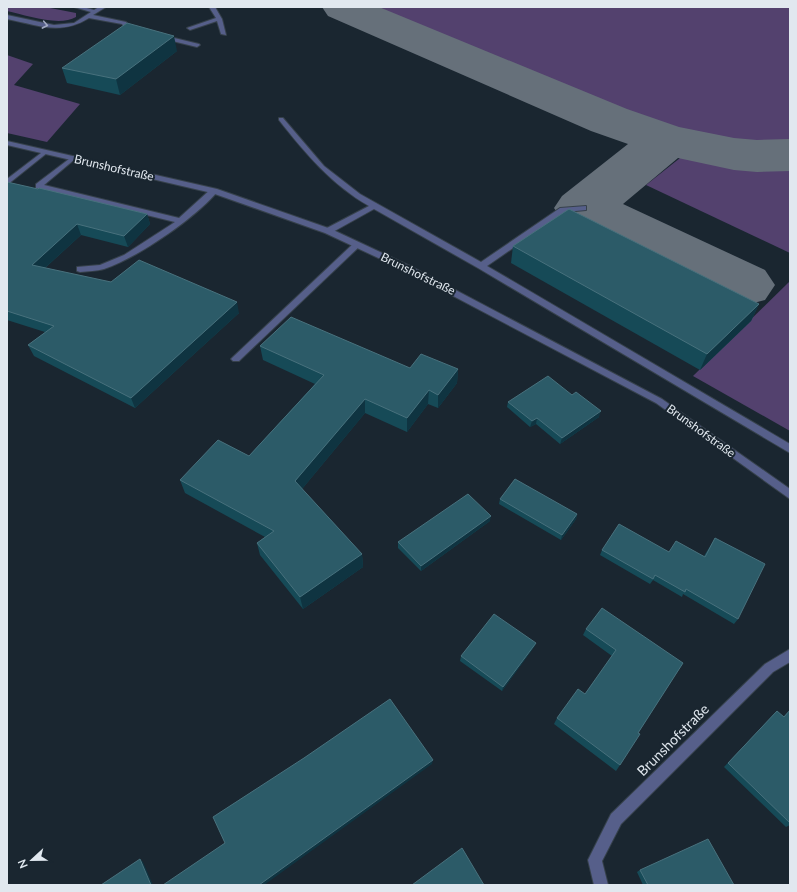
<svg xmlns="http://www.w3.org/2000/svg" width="797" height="892" font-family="Lato,sans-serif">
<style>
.green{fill:#53416e}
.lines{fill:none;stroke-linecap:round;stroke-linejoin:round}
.taxiway{fill:#66707a;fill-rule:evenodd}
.lane-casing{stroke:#36414b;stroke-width:2}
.street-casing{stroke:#36414b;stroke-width:2}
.lane{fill:#565f8a;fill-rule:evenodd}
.street{fill:#565f8a;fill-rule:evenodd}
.wall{fill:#164a57}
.shaded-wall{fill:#0f3441}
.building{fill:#2c5b68;stroke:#48717d}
.oneway{stroke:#a2aac2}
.labels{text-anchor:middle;stroke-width:4;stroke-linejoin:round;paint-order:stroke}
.street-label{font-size:12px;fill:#e1e8ef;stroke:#1a2630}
.near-street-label{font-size:14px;fill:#e1e8ef;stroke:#1a2630}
</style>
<rect width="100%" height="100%" fill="#1a2630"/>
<g class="green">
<path d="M 7,7 L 45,7 L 76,13 L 76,17 C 59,27 26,15 7,11 Z"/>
<polygon points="364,7 790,7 790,141 750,144 688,134 620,114"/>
<polygon points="7,55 33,64 14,85 80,104 47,142 7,133"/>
<polygon points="699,156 790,169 790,253 646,185 680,158"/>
<polygon points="790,281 790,431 693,376"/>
</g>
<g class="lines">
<polygon class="taxiway" points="322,7 379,7 627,109 679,127 734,138 757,140 790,139 790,171 757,172 734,170 678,158 623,204 765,270 775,285 765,300 742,306 719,300 562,220 554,208 562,196 628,144 591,131 328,16"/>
<defs>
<g id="lane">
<path d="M 74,7 L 83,7 L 94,10 L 99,7 L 106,7 L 93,15 L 126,22 L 132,30 L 139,32 L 136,34 L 128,32 L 122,24 L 89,18 C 60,36 38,25 7,19 L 7,15 L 54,25 L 74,23 L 91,12 Z"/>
<polygon points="209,7 215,7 222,19 226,35 221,34 217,21 190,30 187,28 216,18"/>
<polygon points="162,35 199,44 200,45 197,47 160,38 160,36"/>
<path d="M 279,118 L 283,118 L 324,166 L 360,194 L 481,262 L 560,208 L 586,206 L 586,210 L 565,212 L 487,266 L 790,444 L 790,453 L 478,268 L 374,209 L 331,233 L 325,233 L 325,229 L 369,206 C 332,185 305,153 279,120 Z"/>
<polygon points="45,150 47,151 47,153 7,185 7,179"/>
<path d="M 73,156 L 76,158 L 75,159 L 44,185 L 179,218 L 211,189 L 214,189 L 218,191 C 194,219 139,257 104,269 C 97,271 88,271 80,272 L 77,271 L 77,267 L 100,265 L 124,255 L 175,222 L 36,188 L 36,184 Z"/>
<polygon points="354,243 360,243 361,245 239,361 233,361 231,359 233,357"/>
</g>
<g id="street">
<polygon points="7,141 217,189 331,229 410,266 662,399 790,489 790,499 656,403 404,270 325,233 212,193 7,145"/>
<polygon points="790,649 790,662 773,672 621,824 602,861 608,885 594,885 588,860 611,814 765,664"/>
</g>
</defs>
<use href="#lane" class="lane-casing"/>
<use href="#street" class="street-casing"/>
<use href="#lane" class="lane"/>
<use href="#street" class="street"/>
</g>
<g class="wall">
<polygon points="177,51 120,95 67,83 62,68"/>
<polygon points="7,182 147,214 150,224 128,247 81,235 45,268 239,313 135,408 34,356 28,345 45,332 7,320"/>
<polygon points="513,246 759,304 751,321 700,370 511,263"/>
<polygon points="260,346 410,368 458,369 457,383 438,408 428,404 407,432 365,413 302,489 362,554 363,567 303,609 260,555 257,543 265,537 185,493 180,480 249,456 315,384 263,360"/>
<polygon points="508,402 599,417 560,444 536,424 530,427 507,407"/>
<polygon points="500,499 577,514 576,519 561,540 499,504"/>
<polygon points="490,521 421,571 398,548 398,542"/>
<polygon points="715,538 738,619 734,624 683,594 682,597 653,580 650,584 600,555 602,550 669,552 704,556"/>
<polygon points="586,629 683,663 638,733 620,765 616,771 554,724 557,718 585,694 612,656 583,635"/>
<polygon points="536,643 534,647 502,691 460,661 461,656"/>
<polygon points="790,710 790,825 786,827 724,767 777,711 783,717"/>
<polygon points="640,870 734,885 643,885 637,872"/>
</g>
<g class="shaded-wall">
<polygon points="174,36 177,51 120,95 116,79"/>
<polygon points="147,214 150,224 128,247 124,236"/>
<polygon points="77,224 81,235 37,275 32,265"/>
<polygon points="237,302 239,313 135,408 131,398"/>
<polygon points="759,304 751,321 700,370 707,354"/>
<polygon points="458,369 457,383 438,408 438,395"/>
<polygon points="429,390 428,404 407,432 407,418"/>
<polygon points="365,399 365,413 297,495 295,481"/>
<polygon points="601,411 599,417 560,444 562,438"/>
<polygon points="537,418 536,424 530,427 532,421"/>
<polygon points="577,514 576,519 561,540 562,535"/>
<polygon points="491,516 490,521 421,571 421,566"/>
<polygon points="362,554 363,567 303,609 300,597"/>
<polygon points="536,643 534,647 502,691 503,687"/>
<polygon points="433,760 432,764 264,885 259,885"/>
<polygon points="140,859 143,862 153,885 151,885"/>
</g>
<g class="building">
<polygon points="127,23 174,36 116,79 62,68"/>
<polygon points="7,182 38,189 39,188 147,214 124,236 77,224 32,265 111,282 139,260 237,302 131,398 28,345 54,326 7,311"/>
<polygon points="569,209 759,304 707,354 513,246"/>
<polygon points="291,317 410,368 421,354 458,369 438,395 429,390 407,418 365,399 295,481 362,554 300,597 257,543 274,531 180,480 218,440 249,456 324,375 260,346"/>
<polygon points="548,376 572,395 576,392 601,411 562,438 537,418 532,421 508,402"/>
<polygon points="515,479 577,514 562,535 500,499"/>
<polygon points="468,494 491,516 421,566 398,542"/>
<polygon points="619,524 669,552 676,541 705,557 715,538 765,564 738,619 686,589 685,592 655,575 653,579 602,550"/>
<polygon points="602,608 683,663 638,733 640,734 620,765 557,718 578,689 585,694 616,650 586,629"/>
<polygon points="494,614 536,643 503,687 461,656"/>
<polygon points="390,699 433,760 259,885 163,885 225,843 213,817 304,758"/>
<polygon points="790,710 790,823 728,763 777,711 784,717"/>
<polygon points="708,839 734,885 648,885 640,870"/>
<polygon points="462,848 484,885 412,885"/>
<polygon points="140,859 151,885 101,885"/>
</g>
<defs><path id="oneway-chevron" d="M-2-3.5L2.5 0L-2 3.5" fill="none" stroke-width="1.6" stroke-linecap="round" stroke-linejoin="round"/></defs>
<use class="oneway" href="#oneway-chevron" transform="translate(45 25) rotate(11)"/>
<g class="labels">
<g class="street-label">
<text transform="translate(114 168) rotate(13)" y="4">Brunshofstraße</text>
<text transform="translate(418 274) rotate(26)" y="4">Brunshofstraße</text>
<text transform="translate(701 431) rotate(36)" y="4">Brunshofstraße</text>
</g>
<g class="near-street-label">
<text transform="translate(673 740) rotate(-45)" y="5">Brunshofstraße</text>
</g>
</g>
<rect width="797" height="892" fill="none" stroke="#e1e8ef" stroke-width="16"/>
<g transform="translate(32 860) rotate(248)" stroke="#1a2630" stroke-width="3" paint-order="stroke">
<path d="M0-3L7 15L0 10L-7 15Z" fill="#e1e8ef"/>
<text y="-6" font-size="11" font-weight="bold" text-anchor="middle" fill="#e1e8ef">N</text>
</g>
</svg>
